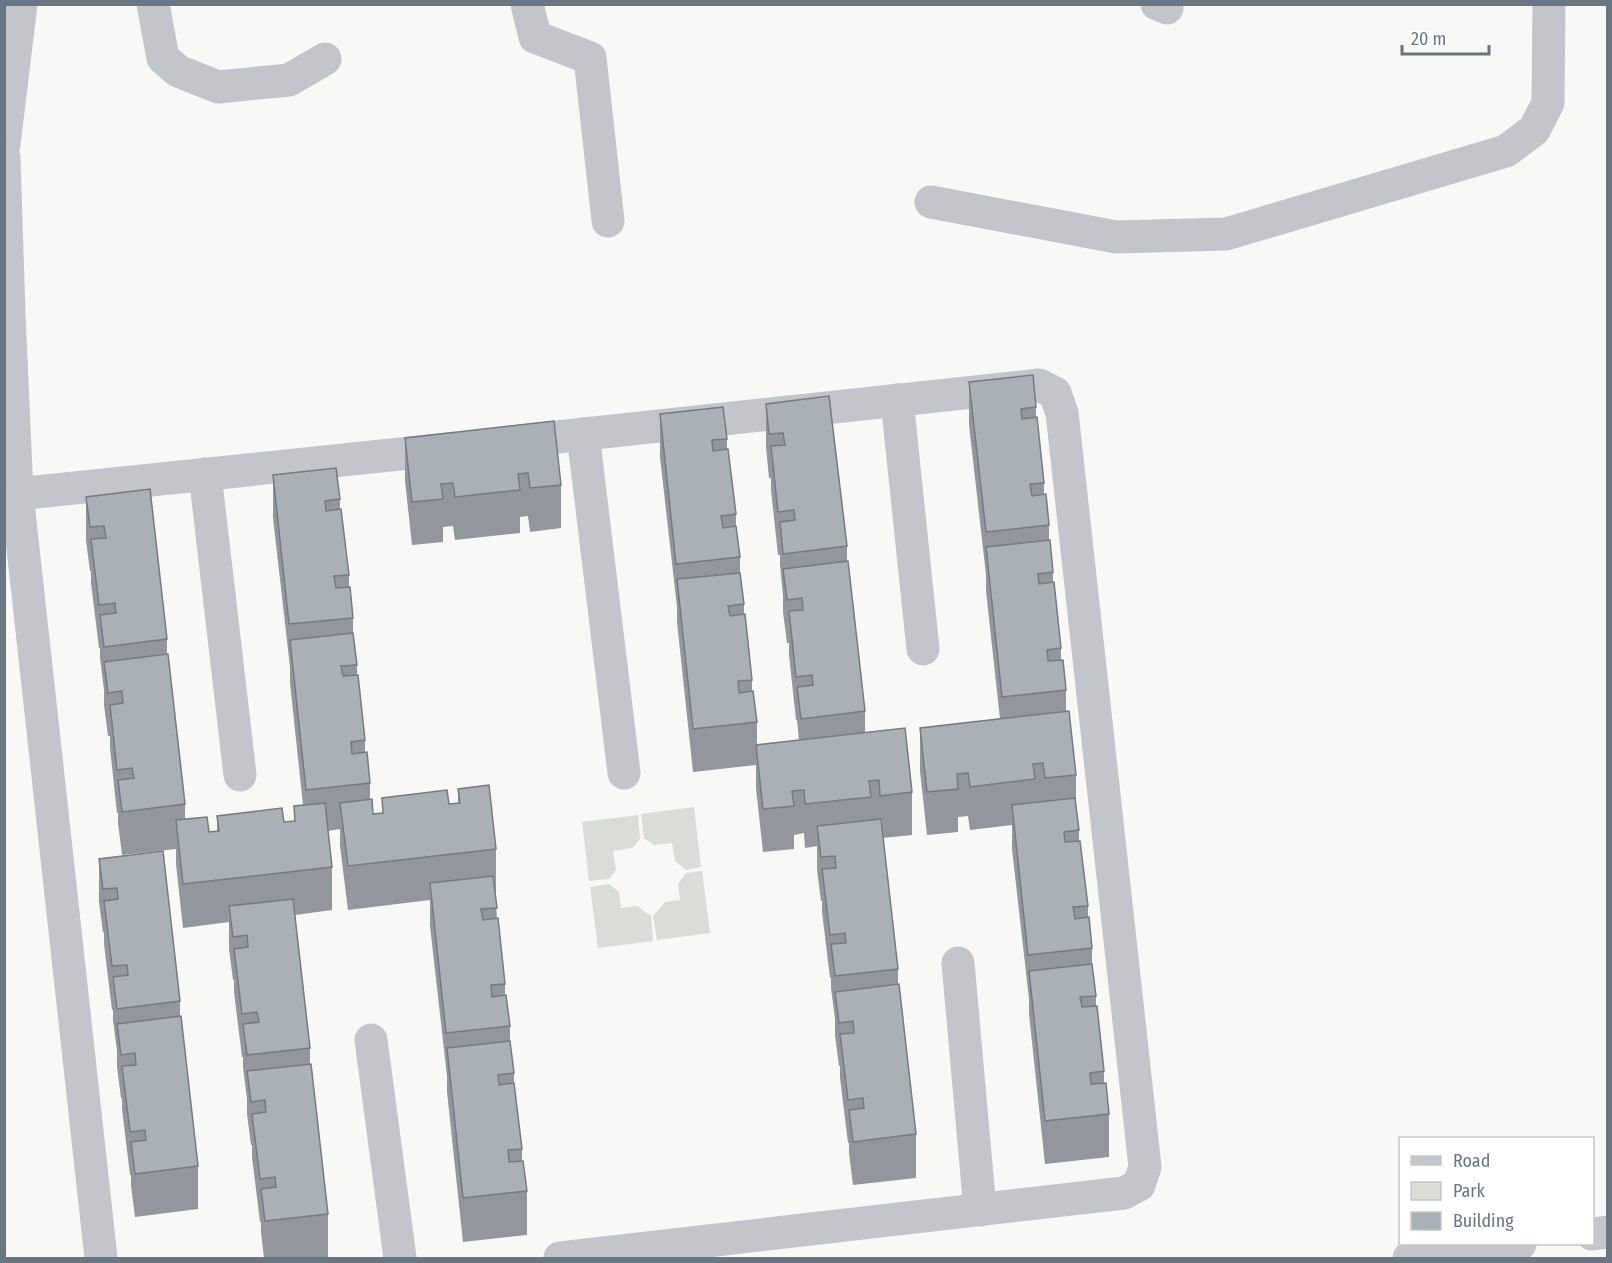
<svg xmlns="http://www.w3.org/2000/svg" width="1612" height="1263" font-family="'Fira Sans Condensed',sans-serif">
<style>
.green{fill:#d8ddd5}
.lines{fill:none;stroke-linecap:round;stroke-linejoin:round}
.minor{stroke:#c2c5c9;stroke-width:33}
.wall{fill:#91979d}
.building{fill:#a9b0b6;stroke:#767b7f;stroke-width:1.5}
</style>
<rect width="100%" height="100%" fill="#f8f8f6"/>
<g class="green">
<polygon points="694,807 701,867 686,870 675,861 672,843 654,845 644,838 641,814"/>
<polygon points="638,815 640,839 632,848 613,851 616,870 609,879 589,881 582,822"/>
<polygon points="702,871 710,933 657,940 653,916 665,902 680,900 678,884 686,873"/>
<polygon points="609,884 619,892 621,908 637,906 651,916 653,941 598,948 590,887"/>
</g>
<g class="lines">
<g class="minor">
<polyline points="153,4 163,58 178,71 218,87 289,80 325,59"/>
<polyline points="527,4 535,37 590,58 608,221"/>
<polyline points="1157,4 1167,8"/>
<polyline points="4,144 21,4"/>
<polyline points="4,157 9,314 17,494 101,1258"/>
<polyline points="931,202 1116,237 1226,234 1506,151 1534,130 1548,103 1549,4"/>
<polyline points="897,400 923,649"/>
<polyline points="583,434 624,773"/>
<polyline points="511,442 1039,385 1055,393 1062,413 1145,1167 1139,1185 1124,1193 560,1258"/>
<polyline points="205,474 240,775"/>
<polyline points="17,494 448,449"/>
<polyline points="958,963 980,1210"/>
<polyline points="371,1040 400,1258"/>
<polyline points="1592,1234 1608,1232"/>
<polyline points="1409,1258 1520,1244"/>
</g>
</g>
<g class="wall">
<polygon points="969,382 1036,407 1036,417 1044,483 1044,494 1049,525 1049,540 1053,572 1053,583 1061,648 1061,660 1066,690 1066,711 1076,775 1076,808 1079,830 1079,841 1088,906 1088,917 1092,948 1092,964 1096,996 1096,1006 1104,1071 1104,1083 1109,1114 1109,1157 1045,1164 1029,1014 1029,999 1012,849 1012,825 970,830 968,816 958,817 958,832 927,835 920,771 920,728 1000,719 986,591 986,575 969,425"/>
<polygon points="829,396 847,546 847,562 865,711 865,733 912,792 912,835 883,838 898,969 898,985 916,1134 916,1178 853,1185 849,1153 849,1143 848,1143 840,1078 840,1066 839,1066 835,1035 835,1019 831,988 831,978 830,978 822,912 822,901 821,901 817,870 817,846 805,848 804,833 794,835 794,849 763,852 756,788 756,765 693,772 677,622 677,607 660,457 660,414 727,439 727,449 736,514 736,526 740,557 740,573 744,604 744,614 752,680 752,692 757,722 757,745 799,740 797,720 796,720 789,655 789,643 787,643 783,612 783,596 780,565 780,555 778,555 771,490 771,478 769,478 766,447 766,404"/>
<polygon points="554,421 561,485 561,528 530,532 528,516 520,517 520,533 455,540 453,526 443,527 443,542 412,545 405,481 405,438"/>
<polygon points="273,475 340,499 340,510 349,575 349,587 353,618 353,633 357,665 357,675 365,740 365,752 370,783 370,799 373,814 382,813 382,798 449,804 458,803 458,789 496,849 496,893 495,893 497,918 505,984 505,995 510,1026 510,1042 514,1073 514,1084 522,1149 522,1161 527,1191 527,1235 463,1242 447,1092 447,1076 430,926 430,900 348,910 340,846 340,829 328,831 332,867 332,910 295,915 310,1048 310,1064 328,1214 328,1257 314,1258 264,1258 261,1232 261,1222 260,1222 252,1157 252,1145 251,1145 247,1114 247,1099 243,1067 243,1057 242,1057 234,992 234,980 233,980 229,949 229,922 183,928 176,864 176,849 122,855 118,823 118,813 117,813 110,748 110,736 108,736 104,705 104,690 100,658 100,648 99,648 91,583 91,571 90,571 86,540 86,497 150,489 167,639 167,655 185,804 185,819 209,832 217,831 217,816 284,822 294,821 294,806 303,805 290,683 290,667 273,518"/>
<polygon points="163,851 180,1001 180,1016 198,1166 198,1209 135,1217 131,1185 131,1175 130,1175 122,1109 122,1098 121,1098 117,1067 117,1051 113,1020 113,1010 112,1010 104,944 104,932 103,933 99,902 99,859"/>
</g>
<g class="building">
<polygon points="1033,375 1036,407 1021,409 1022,419 1037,417 1044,483 1030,484 1032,496 1046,494 1049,525 986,532 969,382"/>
<polygon points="829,396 847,546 783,554 780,522 795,520 794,510 778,512 771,446 785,445 783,433 769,434 766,404"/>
<polygon points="723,407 727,439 712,440 713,451 728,449 736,514 721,516 723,528 736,526 740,557 676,564 660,414"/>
<polygon points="554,421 561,485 530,488 528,473 518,474 520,490 455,497 453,483 441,484 443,499 412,502 405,438"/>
<polygon points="336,468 340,499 325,501 326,511 341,509 349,575 334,576 336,588 350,587 353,618 289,624 273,475"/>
<polygon points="150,489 167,639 104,647 100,615 116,613 115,603 99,605 91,539 106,538 104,526 90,527 86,497"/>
<polygon points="1050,540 1053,572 1038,574 1039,584 1054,582 1061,648 1047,650 1048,661 1063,660 1066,690 1002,697 986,547"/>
<polygon points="848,561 865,711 801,719 797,687 813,685 812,675 796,677 789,611 803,610 802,598 787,600 783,569"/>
<polygon points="740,573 744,604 728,606 730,616 745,614 752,680 738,681 739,693 753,691 757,722 693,729 677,579"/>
<polygon points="353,633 357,665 341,666 343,676 358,675 365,740 351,742 352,754 367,752 370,783 306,790 290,640"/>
<polygon points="168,654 185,804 122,812 118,780 134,778 132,768 117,770 110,705 123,703 122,691 108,693 104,662"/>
<polygon points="1069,711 1076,775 1045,778 1043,763 1033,764 1035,779 970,787 968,773 957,774 958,789 927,792 920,728"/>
<polygon points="905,728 912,792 880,796 879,780 869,781 871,797 805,804 804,790 792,791 794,806 763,809 756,745"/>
<polygon points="489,785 496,849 348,866 340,803 372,799 373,814 383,813 382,798 447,790 449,804 460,803 458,789"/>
<polygon points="1075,798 1079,830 1064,832 1065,842 1080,841 1088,906 1073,907 1075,919 1089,917 1092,948 1028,955 1012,805"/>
<polygon points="325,803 332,867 183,884 176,820 207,817 209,832 219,831 217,816 282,808 284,822 295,821 294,806"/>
<polygon points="881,819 898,969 835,976 831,944 846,943 845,933 830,935 822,869 836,868 835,856 821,857 817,826"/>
<polygon points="163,851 180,1001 117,1009 113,977 128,975 127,965 112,966 104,901 118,899 117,888 103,889 99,859"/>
<polygon points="493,876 497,908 481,909 483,920 498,918 505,984 491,985 492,997 506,995 510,1026 446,1033 430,883"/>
<polygon points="293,899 310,1048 247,1055 243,1024 259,1022 257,1012 242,1014 234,949 248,947 247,935 233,937 229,906"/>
<polygon points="1092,964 1096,996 1080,997 1082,1007 1097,1006 1104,1071 1090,1073 1091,1084 1106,1083 1109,1114 1045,1121 1029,971"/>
<polygon points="899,984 916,1134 853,1142 849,1110 864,1108 863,1098 848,1100 840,1034 854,1033 853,1021 839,1023 835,992"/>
<polygon points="181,1016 198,1166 135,1174 131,1142 146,1140 145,1130 130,1132 122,1066 136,1065 135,1053 121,1055 117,1024"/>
<polygon points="510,1041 514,1073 498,1075 499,1085 514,1083 522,1149 508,1150 509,1162 523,1161 527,1191 463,1198 447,1048"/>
<polygon points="311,1064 328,1214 265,1221 261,1189 276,1187 275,1177 260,1179 252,1114 266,1112 265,1100 251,1102 247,1071"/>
</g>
<rect width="1612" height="1263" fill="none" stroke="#697785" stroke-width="12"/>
<rect x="1399" y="1137" width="195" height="108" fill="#ffffff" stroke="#c3c9ce" stroke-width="1.5"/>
<rect x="1411" y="1156" width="30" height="9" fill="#c2c5c9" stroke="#c3c9ce" stroke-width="1.5"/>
<text x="1453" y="1167" font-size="18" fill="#697785">Road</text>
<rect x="1411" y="1182" width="30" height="18" fill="#d8ddd5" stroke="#c3c9ce" stroke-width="1.5"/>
<text x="1453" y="1197" font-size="18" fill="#697785">Park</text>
<rect x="1411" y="1212" width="30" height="18" fill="#a9b0b6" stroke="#c3c9ce" stroke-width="1.5"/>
<text x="1453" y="1227" font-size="18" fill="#697785">Building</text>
<path d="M1402 45v9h87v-9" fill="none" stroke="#697785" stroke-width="3"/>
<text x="1411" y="45" font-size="18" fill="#697785" stroke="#ffffff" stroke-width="4.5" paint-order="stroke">20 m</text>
</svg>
